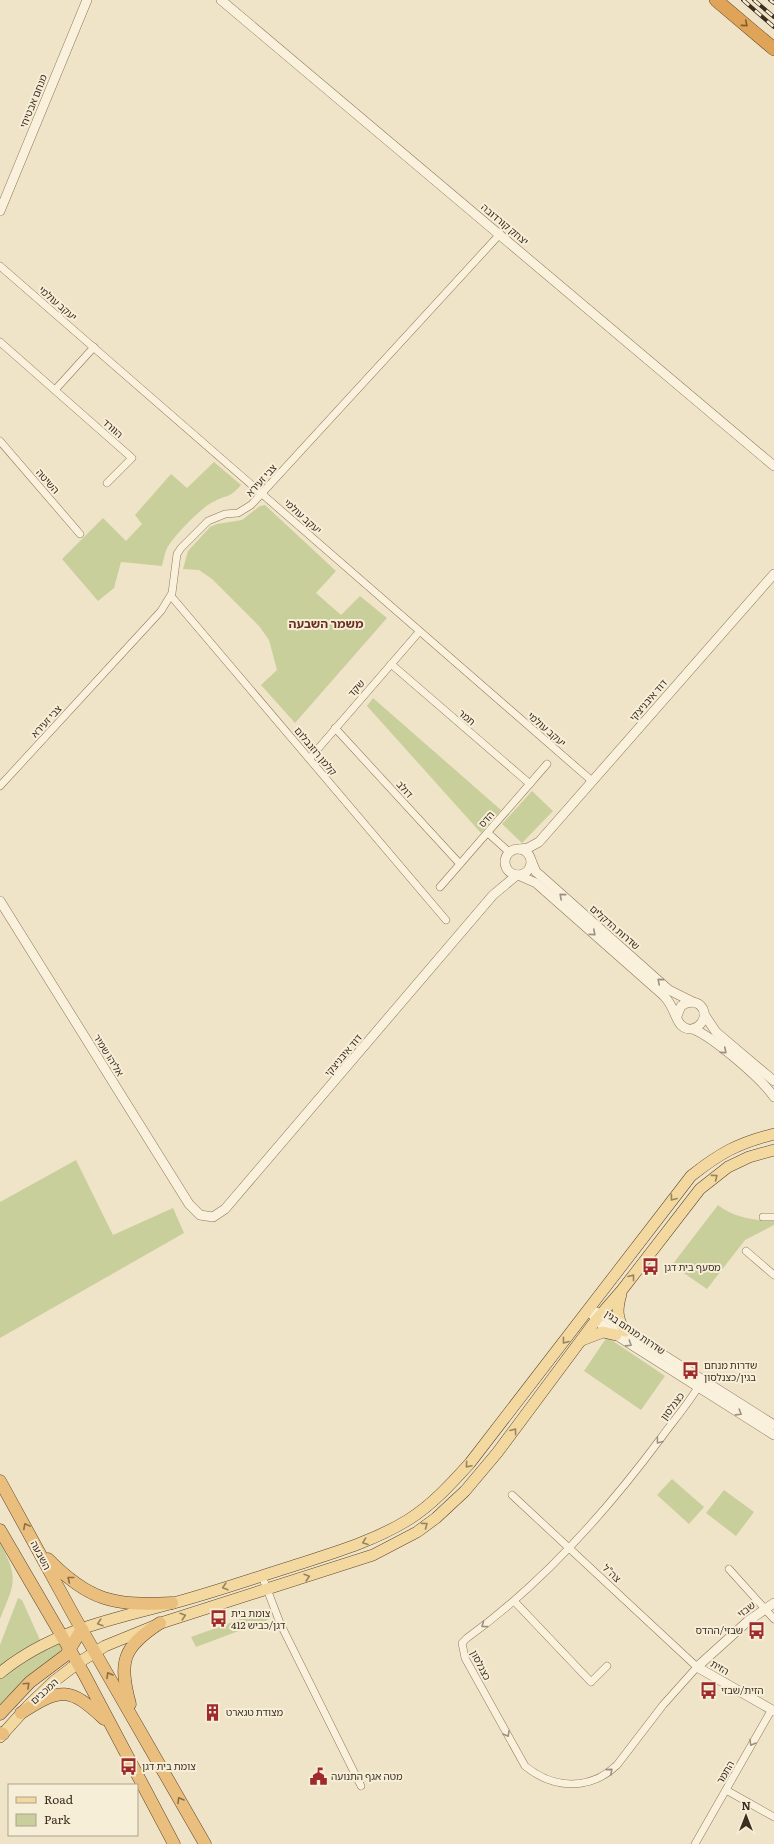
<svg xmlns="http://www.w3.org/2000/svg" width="774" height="1844" font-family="Literata,'Noto Sans Hebrew',serif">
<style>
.green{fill:#c9cf9b}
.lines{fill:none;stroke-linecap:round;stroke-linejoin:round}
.minor-casing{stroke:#8d765c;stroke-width:8}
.tertiary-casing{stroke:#8d765c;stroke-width:10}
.primary-casing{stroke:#5b4430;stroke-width:12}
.trunk-casing{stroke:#5b4430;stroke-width:13}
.motorway-casing{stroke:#5b4430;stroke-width:14}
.minor{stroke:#faf1dc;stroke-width:7}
.tertiary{stroke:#faf1dc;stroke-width:9}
.primary{stroke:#f3d9a0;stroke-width:11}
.trunk{stroke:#eabe7c;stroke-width:12}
.motorway{stroke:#e0a458;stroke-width:13}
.rail-casing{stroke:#3d2e20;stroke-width:4}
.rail{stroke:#f7eed8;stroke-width:2.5;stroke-dasharray:8;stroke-linecap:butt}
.oneway{stroke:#7e5d36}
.oneway2{stroke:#9c907e}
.oneway3{stroke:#988460}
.oneway4{stroke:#8b6f49}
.labels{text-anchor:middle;stroke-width:4;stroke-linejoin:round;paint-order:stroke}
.street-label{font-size:10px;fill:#3d2e20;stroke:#f7eed8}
.poi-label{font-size:10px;fill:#3d2e20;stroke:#f7eed8;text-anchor:start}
.quarter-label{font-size:12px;font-weight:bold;fill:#6b2e1e;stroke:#f7eed8}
</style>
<rect width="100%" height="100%" fill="#f0e4c8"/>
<g class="green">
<path d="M 214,462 L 241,485 C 228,500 227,494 213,502 C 202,507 176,534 169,545 C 165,550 164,559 162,566 L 121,562 L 114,588 L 98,601 L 62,559 L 103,518 L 126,541 L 142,524 L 135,515 L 171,474 L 187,488 Z"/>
<polygon points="265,505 336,571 316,593 341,615 360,596 387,618 295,723 261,685 277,670 269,640 259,626 212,579 199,570 183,569 188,551 210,527 217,524 242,520 260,506"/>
<polygon points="373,698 501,810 481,833 367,706"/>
<polygon points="532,791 553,811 522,843 502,824"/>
<polygon points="76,1160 113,1235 173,1208 184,1233 0,1338 0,1202"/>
<path d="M 718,1205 C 734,1218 754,1220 774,1221 L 774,1225 L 745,1240 L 707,1289 L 672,1265 Z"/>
<polygon points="607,1337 665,1376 641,1410 584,1371"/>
<polygon points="672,1479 704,1507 689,1524 657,1495"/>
<polygon points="724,1490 754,1512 736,1536 706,1513"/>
<path d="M 0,1543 C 19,1578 15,1583 0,1619 Z"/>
<polygon points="18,1598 22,1600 40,1640 22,1650 0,1669 0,1645"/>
<polygon points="263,1611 268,1620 196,1647 191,1637"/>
<polygon points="61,1639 67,1649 0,1708 0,1676"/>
</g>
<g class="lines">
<defs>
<g id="minor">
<polyline points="0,266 592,781"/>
<polyline points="0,342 132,458 107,483"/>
<polyline points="55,390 94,347"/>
<polyline points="0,441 80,534"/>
<polyline points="171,596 446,920"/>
<polyline points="391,664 530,784"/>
<polyline points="335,728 460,864"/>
<polyline points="310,758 419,632"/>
<polyline points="0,786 161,611 172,593 177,554 181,548 208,521 225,514 238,513 251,505 500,234"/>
<polyline points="488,833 509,852"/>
<polyline points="440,887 547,764"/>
<polyline points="763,1217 774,1217"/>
<polyline points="746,1251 774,1275"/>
<path d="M 512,1495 L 697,1667 L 663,1705 L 617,1765 C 590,1791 553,1789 525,1766 L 465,1658 L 462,1643 L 467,1638 C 542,1584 606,1512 661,1438 C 674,1420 689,1403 700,1384"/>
<polyline points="729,1569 774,1619"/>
<polyline points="262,1576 280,1623 361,1786"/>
<polyline points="515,1602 591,1682 607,1666"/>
<polyline points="726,1790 774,1817"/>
<polyline points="695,1844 772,1709"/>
</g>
<g id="tertiary">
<polyline points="221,0 774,466"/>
<polyline points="0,211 87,0"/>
<circle cx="518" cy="862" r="13"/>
<polyline points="520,849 528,848 539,842 774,574"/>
<polyline points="531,860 536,872 541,876 669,990 693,1002"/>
<path d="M 518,875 L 536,883 L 664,996 C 674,1006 675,1019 681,1025 C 692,1036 709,1022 703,1009 C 698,1000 688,1001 681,1006 L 677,1016"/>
<polyline points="0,901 189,1204 200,1215 213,1217 225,1209 493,895 517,875"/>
<polyline points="704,1014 716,1032 774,1081"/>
<path d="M 693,1029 C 713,1037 761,1078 774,1097"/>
<polyline points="589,1310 598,1322 616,1335 774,1435"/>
<polyline points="596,1312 602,1314 621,1328 774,1425"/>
<polyline points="774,1603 748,1621 697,1667 774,1711"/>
</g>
<g id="primary">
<path d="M 621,1294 C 617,1308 616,1318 625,1331"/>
<polyline points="582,1340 603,1332 616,1335"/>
<path d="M 0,1673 C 48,1633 107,1620 166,1605 C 209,1594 251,1579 293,1566 C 333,1553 372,1542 408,1520 C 432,1505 451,1484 470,1463 L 691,1176 C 720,1153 738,1143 774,1134"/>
<polyline points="0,1737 29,1705 53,1682 78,1663 105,1646 164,1622 373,1555 417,1532 436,1518 465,1491 497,1453 596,1320 622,1290 700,1189 728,1167 749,1157 774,1150"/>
</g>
<g id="trunk">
<polyline points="0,1481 74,1616 205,1844"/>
<polyline points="0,1530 84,1674 174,1844"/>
<path d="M 48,1559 C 89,1601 114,1606 172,1603"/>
<path d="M 130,1704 C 118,1661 123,1647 160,1623"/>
<path d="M 21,1713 C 61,1687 70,1687 104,1719"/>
<polyline points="0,1714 30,1682 66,1655 82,1629"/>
<polyline points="0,1733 3,1734"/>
</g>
<polyline id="motorway" points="716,0 774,49"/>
</defs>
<use href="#minor" class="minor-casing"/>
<use href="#tertiary" class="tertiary-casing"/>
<use href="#primary" class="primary-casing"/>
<use href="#trunk" class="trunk-casing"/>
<use href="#motorway" class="motorway-casing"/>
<use href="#minor" class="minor"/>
<use href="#tertiary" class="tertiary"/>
<use href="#primary" class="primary"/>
<use href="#trunk" class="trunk"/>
<use href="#motorway" class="motorway"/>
<defs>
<g id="rail">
<polyline points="743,0 774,27"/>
<polyline points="754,0 774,17"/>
<polyline points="770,0 774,3"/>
</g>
</defs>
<use href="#rail" class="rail-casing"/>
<use href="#rail" class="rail"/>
</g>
<defs><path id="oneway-chevron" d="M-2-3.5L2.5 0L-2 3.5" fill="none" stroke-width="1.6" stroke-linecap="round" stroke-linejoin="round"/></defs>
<use class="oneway" href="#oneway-chevron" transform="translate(745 24) rotate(40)"/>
<g class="oneway2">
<use href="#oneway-chevron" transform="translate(562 896) rotate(-139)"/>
<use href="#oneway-chevron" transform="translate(593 933) rotate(41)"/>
<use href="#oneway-chevron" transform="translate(660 981) rotate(-139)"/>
<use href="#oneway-chevron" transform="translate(724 1051) rotate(40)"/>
<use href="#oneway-chevron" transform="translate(629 1344) rotate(32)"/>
<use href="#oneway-chevron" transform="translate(739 1413) rotate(32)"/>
<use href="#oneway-chevron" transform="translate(659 1441) rotate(127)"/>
<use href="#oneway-chevron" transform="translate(484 1625) rotate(144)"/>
<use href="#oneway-chevron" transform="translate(507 1734) rotate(61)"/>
<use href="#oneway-chevron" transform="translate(752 1743) rotate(120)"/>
<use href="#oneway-chevron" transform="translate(610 1771) rotate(-41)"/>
</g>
<g class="oneway3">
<use href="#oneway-chevron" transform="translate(715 1177) rotate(-37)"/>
<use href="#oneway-chevron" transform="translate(673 1198) rotate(127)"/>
<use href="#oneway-chevron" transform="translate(632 1277) rotate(-52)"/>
<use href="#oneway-chevron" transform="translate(565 1341) rotate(128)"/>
<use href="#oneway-chevron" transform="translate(514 1431) rotate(-53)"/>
<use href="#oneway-chevron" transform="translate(468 1465) rotate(131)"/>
<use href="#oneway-chevron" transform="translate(425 1525) rotate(-36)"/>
<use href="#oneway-chevron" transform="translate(365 1542) rotate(160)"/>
<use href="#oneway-chevron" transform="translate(307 1577) rotate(-17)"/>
<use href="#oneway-chevron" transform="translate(225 1587) rotate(163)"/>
<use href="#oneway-chevron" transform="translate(183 1616) rotate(-17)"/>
<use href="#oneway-chevron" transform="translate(100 1623) rotate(162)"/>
</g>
<g class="oneway4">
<use href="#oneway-chevron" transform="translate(26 1526) rotate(-118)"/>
<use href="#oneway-chevron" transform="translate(70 1579) rotate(-142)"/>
<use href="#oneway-chevron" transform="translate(109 1675) rotate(-120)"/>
<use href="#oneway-chevron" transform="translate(27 1685) rotate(-43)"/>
<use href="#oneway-chevron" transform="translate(180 1800) rotate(-120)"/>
</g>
<defs>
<symbol id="bus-bare" viewBox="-9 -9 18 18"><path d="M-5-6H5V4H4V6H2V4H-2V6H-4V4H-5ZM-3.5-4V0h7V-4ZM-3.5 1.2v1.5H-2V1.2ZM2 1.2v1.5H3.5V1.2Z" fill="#9e2a2b" stroke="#f7eed8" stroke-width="2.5" paint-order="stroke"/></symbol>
<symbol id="building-bare" viewBox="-9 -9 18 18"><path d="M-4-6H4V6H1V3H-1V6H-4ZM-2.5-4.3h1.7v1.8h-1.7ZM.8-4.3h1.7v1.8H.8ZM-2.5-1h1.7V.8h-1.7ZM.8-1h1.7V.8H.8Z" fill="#9e2a2b" stroke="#f7eed8" stroke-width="2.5" paint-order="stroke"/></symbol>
<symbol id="civic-bare" viewBox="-9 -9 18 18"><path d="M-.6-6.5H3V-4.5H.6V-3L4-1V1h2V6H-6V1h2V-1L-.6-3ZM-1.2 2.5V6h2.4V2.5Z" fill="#9e2a2b" stroke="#f7eed8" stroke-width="2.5" paint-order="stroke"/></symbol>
</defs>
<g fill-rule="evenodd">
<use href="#bus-bare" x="638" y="1254" width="25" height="25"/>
<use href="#bus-bare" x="678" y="1358" width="25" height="25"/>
<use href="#bus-bare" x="206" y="1606" width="25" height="25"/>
<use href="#bus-bare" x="744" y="1618" width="25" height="25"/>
<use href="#bus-bare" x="696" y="1678" width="25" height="25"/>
<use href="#building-bare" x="200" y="1700" width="25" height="25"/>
<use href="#bus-bare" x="116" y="1754" width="25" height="25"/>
<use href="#civic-bare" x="306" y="1764" width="25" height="25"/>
</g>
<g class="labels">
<g class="street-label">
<text transform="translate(33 101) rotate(-68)" y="4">מנחם אבטיחי</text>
<text transform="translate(505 224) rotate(40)" y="4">יצחק קורדובה</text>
<text transform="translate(58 303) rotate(41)" y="4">יעקב עולמי</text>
<text transform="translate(113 428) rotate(41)" y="4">הוורד</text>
<text transform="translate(261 480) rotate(-47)" y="4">צבי זעירא</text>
<text transform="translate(48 481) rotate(49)" y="4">השיטה</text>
<text transform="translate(303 516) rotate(42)" y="4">יעקב עולמי</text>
<text transform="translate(356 688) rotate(-49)" y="4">שקד</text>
<text transform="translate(648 700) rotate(-49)" y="4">דוד איבניצקי</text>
<text transform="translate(467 717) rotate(41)" y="4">תמר</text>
<text transform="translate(46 721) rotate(-47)" y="4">צבי זעירא</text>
<text transform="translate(547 729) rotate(41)" y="4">יעקב עולמי</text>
<text transform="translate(316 751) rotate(50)" y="4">קלמן רוזנבלום</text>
<text transform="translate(405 789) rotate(48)" y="4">דולב</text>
<text transform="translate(486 819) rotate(-49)" y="4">הדס</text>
<text transform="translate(615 927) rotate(41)" y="4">שדרות הדקלים</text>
<text transform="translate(109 1055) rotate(58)" y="4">אליהו שמיר</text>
<text transform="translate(343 1055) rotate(-50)" y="4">דוד איבניצקי</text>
<text transform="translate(635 1332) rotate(34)" y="4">שדרות מנחם בגין</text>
<text transform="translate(672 1406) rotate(-53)" y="4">כצנלסון</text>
<text transform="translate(41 1555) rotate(62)" y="4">השבעה</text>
<text transform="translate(612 1573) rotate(43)" y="4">צה"ל</text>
<text transform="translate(746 1609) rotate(-37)" y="4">שבזי</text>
<text transform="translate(481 1665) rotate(63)" y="4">כצנלסון</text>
<text transform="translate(720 1667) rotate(30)" y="4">הזית</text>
<text transform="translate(44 1691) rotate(-42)" y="4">המכבים</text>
<text transform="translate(725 1772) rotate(-60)" y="4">התמר</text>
</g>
<g class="poi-label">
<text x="664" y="1271">מסעף בית דגן</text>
<text x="704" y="1369">שדרות מנחם<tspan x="704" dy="12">בגין/כצנלסון</tspan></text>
<text x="231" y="1617">צומת בית<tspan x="231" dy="12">דגן/כביש 412</tspan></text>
<text x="743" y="1634" text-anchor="end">שבזי/ההדס</text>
<text x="721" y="1694">הזית/שבזי</text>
<text x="226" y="1716">מצודת טגארט</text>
<text x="142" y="1770">צומת בית דגן</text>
<text x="331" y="1780">מטה אגף התנועה</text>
</g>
<g class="quarter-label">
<text x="326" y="628">משמר השבעה</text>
</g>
</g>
<rect x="8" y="1784" width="130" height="52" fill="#f7eed8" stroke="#ada18e"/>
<rect x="16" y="1797" width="20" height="6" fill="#f3d9a0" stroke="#ada18e"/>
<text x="44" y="1804" font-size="12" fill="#3d2e20">Road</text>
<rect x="16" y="1814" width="20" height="12" fill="#c9cf9b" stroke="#ada18e"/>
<text x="44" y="1824" font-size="12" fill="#3d2e20">Park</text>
<g transform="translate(746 1816)" stroke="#f7eed8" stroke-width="3" paint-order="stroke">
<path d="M0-3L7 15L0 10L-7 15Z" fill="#3d2e20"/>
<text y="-6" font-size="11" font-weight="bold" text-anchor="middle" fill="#3d2e20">N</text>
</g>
</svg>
